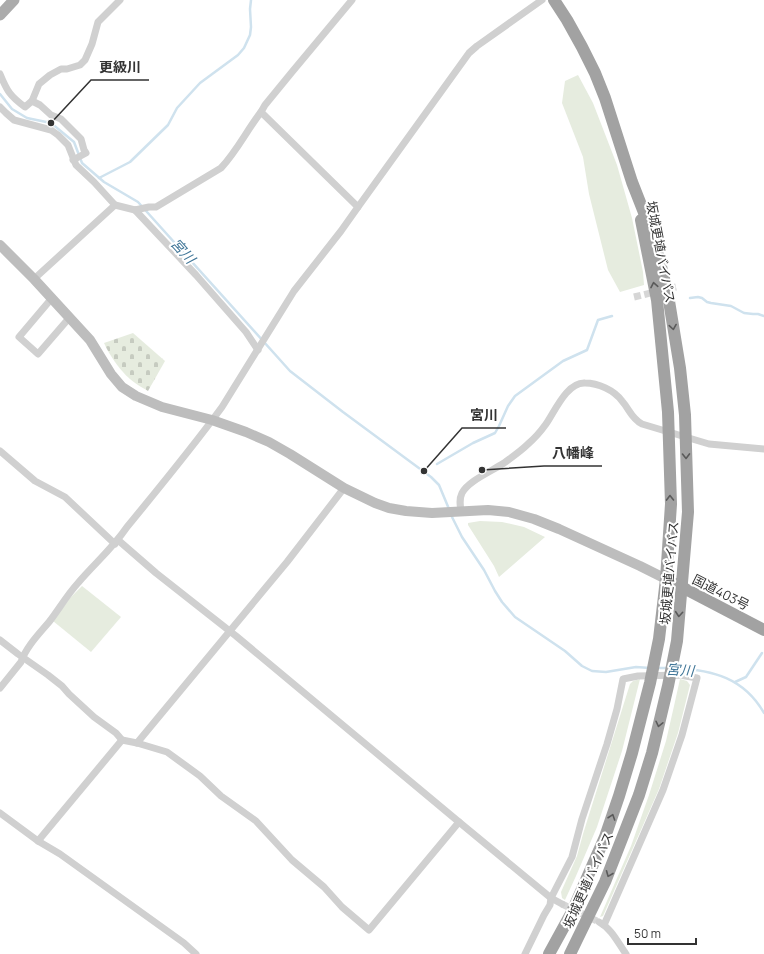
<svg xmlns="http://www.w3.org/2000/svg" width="764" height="954" font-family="Manrope,'Noto Sans JP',sans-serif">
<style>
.green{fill:#e6ecdf}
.cemetery{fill:url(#cemetery-stones)}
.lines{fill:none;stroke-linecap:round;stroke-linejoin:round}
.stream{stroke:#cfe2ee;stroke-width:2.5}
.minor-tunnel{stroke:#d6d6d6;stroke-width:7;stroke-dasharray:7 3.5;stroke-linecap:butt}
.minor{stroke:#d0d0d0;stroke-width:7}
.secondary{stroke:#bdbdbd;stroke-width:10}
.primary{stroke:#ababab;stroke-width:11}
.trunk{stroke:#a2a2a2;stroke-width:12}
.oneway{stroke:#5a5a5a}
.labels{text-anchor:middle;stroke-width:4;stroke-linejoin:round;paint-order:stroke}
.street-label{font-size:13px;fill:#333;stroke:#fff}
.water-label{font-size:14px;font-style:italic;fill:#3f7597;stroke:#fff}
.leader{fill:none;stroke:#333;stroke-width:1.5}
.callout-dot{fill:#333;stroke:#fff;stroke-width:1.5}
.callout-label{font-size:14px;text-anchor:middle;font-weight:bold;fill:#333;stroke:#fff;stroke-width:4;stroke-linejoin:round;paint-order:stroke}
</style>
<defs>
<pattern id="cemetery-stones" width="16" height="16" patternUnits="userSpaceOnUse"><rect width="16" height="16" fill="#e6ecdf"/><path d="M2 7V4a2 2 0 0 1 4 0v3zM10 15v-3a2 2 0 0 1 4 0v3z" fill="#c6cbc0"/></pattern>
</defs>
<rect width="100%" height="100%" fill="#fff"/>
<g class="green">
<polygon points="578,75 593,103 617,165 632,218 643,272 644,285 620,292 608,270 589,194 583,157 562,103 565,81"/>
<polygon points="480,521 502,522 524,527 545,537 499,577 494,566 468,525 468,523"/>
<polygon points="82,586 121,617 91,652 53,621 70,598"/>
<polygon points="640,679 622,751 597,827 576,876 565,900 562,898 561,892 577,856 583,834 630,684 633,681"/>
<polygon points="680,679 687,681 690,685 678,733 659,789 603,916 600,917 631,846 649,795 666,741 674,706"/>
</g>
<path class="cemetery" d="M 133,333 L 165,361 L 148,391 C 132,382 126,377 115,362 C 111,356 107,350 104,343 Z"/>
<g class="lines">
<g class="stream">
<polyline points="0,94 12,109 27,118 51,123 74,142 82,163 104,182 138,202 290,371 343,412 431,477 439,485 449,509"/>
<polyline points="99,178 130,162 168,125 177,108 200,83 238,55 244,48 250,35 251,27 250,9 251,0"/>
<polyline points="690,298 698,297 702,298 707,302 711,303 731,306 744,313 753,314 758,314 764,316"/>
<polyline points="437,464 473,443 495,433 499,426 508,406 515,396 563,361 587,350 598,320 612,316"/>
<polyline points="451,515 462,537 484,570 495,591 502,602 515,617 565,651 582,666 592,671 606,672 636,667 650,668"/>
<polyline points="657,668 668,668"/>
<path d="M 675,668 C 713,670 744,678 764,713"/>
<polyline points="735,682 746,677 762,653"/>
</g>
<g class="minor-tunnel">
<polyline points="634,297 676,287"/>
<polyline points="562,904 599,922"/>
</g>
<g class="minor">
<path d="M 0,74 C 7,91 10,96 25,107 L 32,101 L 39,84 L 50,75 L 61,69 L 67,69 L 80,65 L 85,60 L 92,44 L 98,22 L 120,0"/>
<polyline points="32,101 40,105 51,115 61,119 81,139 84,150 86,153 73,160"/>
<polyline points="0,107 6,113 14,120 51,130 58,135 68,145 76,165 94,182 115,205"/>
<polyline points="261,112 265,105 292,72 352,0"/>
<polyline points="135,210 196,275 246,332 258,350"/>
<path d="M 34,279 L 115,205 L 135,210 L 149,207 L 156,207 L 221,168 C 237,151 247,130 261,112 L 358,207 L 469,53 L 477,46 L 542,0"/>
<polyline points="52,298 19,337 38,354 70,317"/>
<polyline points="0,451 35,481 65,497 115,544"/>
<path d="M 461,511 C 460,505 459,499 462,493 C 468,481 492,471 504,463 C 512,457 521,451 528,444 C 535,438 541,431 546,424 C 555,411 567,382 585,383 C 598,383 614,390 622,401 C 630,410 631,418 642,424 L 709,444 L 764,449"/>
<polyline points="118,540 156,573 236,636 459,822 551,898 562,904"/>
<polyline points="0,640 18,654 48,675 62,686 69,694 94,717 116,733 122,740 137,743 167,752 200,776 221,796 256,821 292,860 324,887 342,907 369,930 459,822"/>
<path d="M 0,688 L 21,662 C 26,647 39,634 49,622 C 59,609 67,595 78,583 C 95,563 112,549 127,527 C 159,488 192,448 222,407 L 294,291 L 341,231 L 358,207"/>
<polyline points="137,743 287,562 344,488"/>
<polyline points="0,813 38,841 60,854 184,943 196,954"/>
<polyline points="38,841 122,740"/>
<path d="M 599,922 C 612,929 618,943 626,954"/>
<polyline points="525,954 544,915 550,905 551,898 572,857 582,819 607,744 617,709 623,679 638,676 680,675 697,678 682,735 663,790 604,925"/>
</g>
<polyline class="secondary" points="0,245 34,279 90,340 111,374 122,387 136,396 162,407 212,420 246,432 269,442 290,454 344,488 375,503 389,508 406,511 432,513 488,510 509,512 534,519 559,529 640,566 666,579"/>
<polyline class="primary" points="0,15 14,0"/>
<g class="trunk">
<polyline points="554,0 567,20 582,47 595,73 605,98 632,182 654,238 668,295 680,368 685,415 688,512 677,641 668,686 652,753 639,795 605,882 570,954"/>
<polyline points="676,584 764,630"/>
<polyline points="549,954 572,912 605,837 619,796 632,753 650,683 659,639 666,579 671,504 668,412 657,300 641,220"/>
</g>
</g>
<defs><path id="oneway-chevron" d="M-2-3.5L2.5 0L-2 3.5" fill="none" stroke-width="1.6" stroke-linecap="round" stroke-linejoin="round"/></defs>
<g class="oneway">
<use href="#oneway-chevron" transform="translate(654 285) rotate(-101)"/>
<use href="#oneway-chevron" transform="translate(673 327) rotate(81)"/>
<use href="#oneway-chevron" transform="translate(686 456) rotate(89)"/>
<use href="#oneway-chevron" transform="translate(670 498) rotate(-91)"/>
<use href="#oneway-chevron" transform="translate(679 614) rotate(95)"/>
<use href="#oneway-chevron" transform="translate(659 724) rotate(103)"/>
<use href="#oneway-chevron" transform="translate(612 817) rotate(-71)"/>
<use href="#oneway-chevron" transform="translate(609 874) rotate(112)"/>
</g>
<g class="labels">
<g class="street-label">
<text transform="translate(661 252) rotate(79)" y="5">坂城更埴バイパス</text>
<text transform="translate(669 573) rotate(-85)" y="5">坂城更埴バイパス</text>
<text transform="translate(721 592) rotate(27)" y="5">国道403号</text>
<text transform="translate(588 880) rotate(-66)" y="5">坂城更埴バイパス</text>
</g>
<g class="water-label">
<text transform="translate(183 251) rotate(48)" y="5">宮川</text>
<text transform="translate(680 670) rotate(4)" y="5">宮川</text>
</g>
</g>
<path class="leader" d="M51 123L91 80H149M424 471L462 428H506M482 470L544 466H602"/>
<g class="callout-dot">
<circle cx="51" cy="123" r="4"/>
<circle cx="424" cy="471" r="4"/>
<circle cx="482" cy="470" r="4"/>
</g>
<g class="callout-label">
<text x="120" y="72">更級川</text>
<text x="484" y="420">宮川</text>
<text x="573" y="458">八幡峰</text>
</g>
<path d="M628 938v6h68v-6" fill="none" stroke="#333333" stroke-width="2"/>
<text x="634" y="938" font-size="12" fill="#333333" stroke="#ffffff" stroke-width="3" paint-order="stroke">50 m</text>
</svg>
